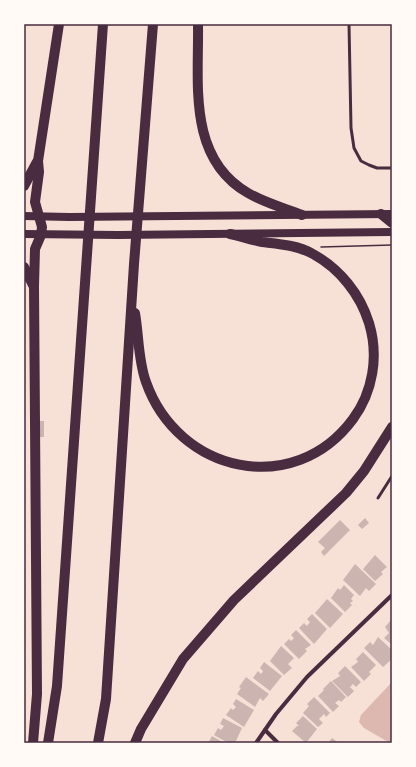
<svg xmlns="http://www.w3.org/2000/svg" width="416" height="767" font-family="'DejaVu Sans',sans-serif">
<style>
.water{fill:#dcb8b0}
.building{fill:#ccb4b1}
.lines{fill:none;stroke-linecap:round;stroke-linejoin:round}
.path{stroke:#4a2c40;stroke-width:1.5}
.service{stroke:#4a2c40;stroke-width:3}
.minor{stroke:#4a2c40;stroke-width:4}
.secondary{stroke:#4a2c40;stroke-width:8}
.motorway{stroke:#4a2c40;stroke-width:10}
.neatline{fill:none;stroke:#4a2c40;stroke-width:1.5}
</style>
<rect width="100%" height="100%" fill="#f7e1d7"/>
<polygon class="water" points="392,682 392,743 390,743 364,728 359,722 361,715"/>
<g class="building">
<rect x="40" y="421" width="4" height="16"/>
<polygon points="365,518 369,523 362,529 358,525"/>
<polygon points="340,520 350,530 324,556 321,552 325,548 318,542"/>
<polygon points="375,555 387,567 381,572 383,574 375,581 363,569"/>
<polygon points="355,564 376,584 369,591 366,588 360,596 343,580"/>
<polygon points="344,585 354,595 351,599 353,601 350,603 352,605 345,612 331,598 338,588 340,590"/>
<polygon points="327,599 343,614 330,628 315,613"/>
<polygon points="312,614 327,629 314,644 299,628 304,623 307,626 310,622 307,619"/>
<polygon points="392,619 392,645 384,638 389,633 385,627"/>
<polygon points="296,630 311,645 305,649 307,651 299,659 284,644 289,639 291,641 294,638 291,635"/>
<polygon points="378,637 392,650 391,660 383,667 364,648 370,642 373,645"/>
<polygon points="281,646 294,658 288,664 292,668 284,675 270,661"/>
<polygon points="363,652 376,665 369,672 371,674 364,681 351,667 358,662 356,659"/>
<polygon points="264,662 282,676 270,691 253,678 258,671 261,674 263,671 260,668"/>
<polygon points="345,666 361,682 356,687 353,684 350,687 354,691 348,697 332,681 340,676 338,673"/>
<polygon points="246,677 269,694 263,701 260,698 255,707 237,694 241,688 239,687"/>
<polygon points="331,681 346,697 341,702 339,700 335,703 339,706 333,712 318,696 324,690 325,691 323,689"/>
<polygon points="314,697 330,713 326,717 324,714 319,719 323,723 318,727 303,713 309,706 307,704"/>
<polygon points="236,699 254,710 244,727 226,715 231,708 233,710 236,707 233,704"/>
<polygon points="303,716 317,729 306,743 292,731 297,726 299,726 296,723"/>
<polygon points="223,718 242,728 235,743 228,743 214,735 218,728 221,730 224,726 220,724"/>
<polygon points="212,736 224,743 208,743"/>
<polygon points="332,738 336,741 339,743 328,743"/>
</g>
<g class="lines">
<polyline class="path" points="321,247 392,245"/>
<g class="service">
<polyline points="349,24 351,128 354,148 361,161 369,165 377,168 392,168"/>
<polyline points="378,498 392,476"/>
</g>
<g class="minor">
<polyline points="265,730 278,743"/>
<polyline points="256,743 276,714 307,677 392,595"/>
</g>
<g class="secondary">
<polyline points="24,216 69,217 392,214"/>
<polyline points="24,234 118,235 392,232"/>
</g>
<g class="motorway">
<path d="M 198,24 C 199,83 187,158 248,193 C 265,203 284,208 302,215"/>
<polyline points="24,186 37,162"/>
<polyline points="381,214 392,223"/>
<polyline points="24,267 33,285"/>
<path d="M 135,313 C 139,336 138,360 146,382 C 178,473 294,499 353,419 C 373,392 379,356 369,323 C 360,294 340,269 313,254 C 297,245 279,244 262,242 C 251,240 240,236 230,234"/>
<polyline points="33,743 37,694 34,286 35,249 41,235 42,227 35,202 39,172 38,161 59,24"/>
<polyline points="48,743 57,686 103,24"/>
<polyline points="98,743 106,699 134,264 153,24"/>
<polyline points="135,743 141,729 183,659 234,600 346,493 364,471 392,427"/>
</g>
</g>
<rect width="416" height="767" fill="none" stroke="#fffaf5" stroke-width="50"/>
<rect x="25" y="25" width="366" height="717" class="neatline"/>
</svg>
